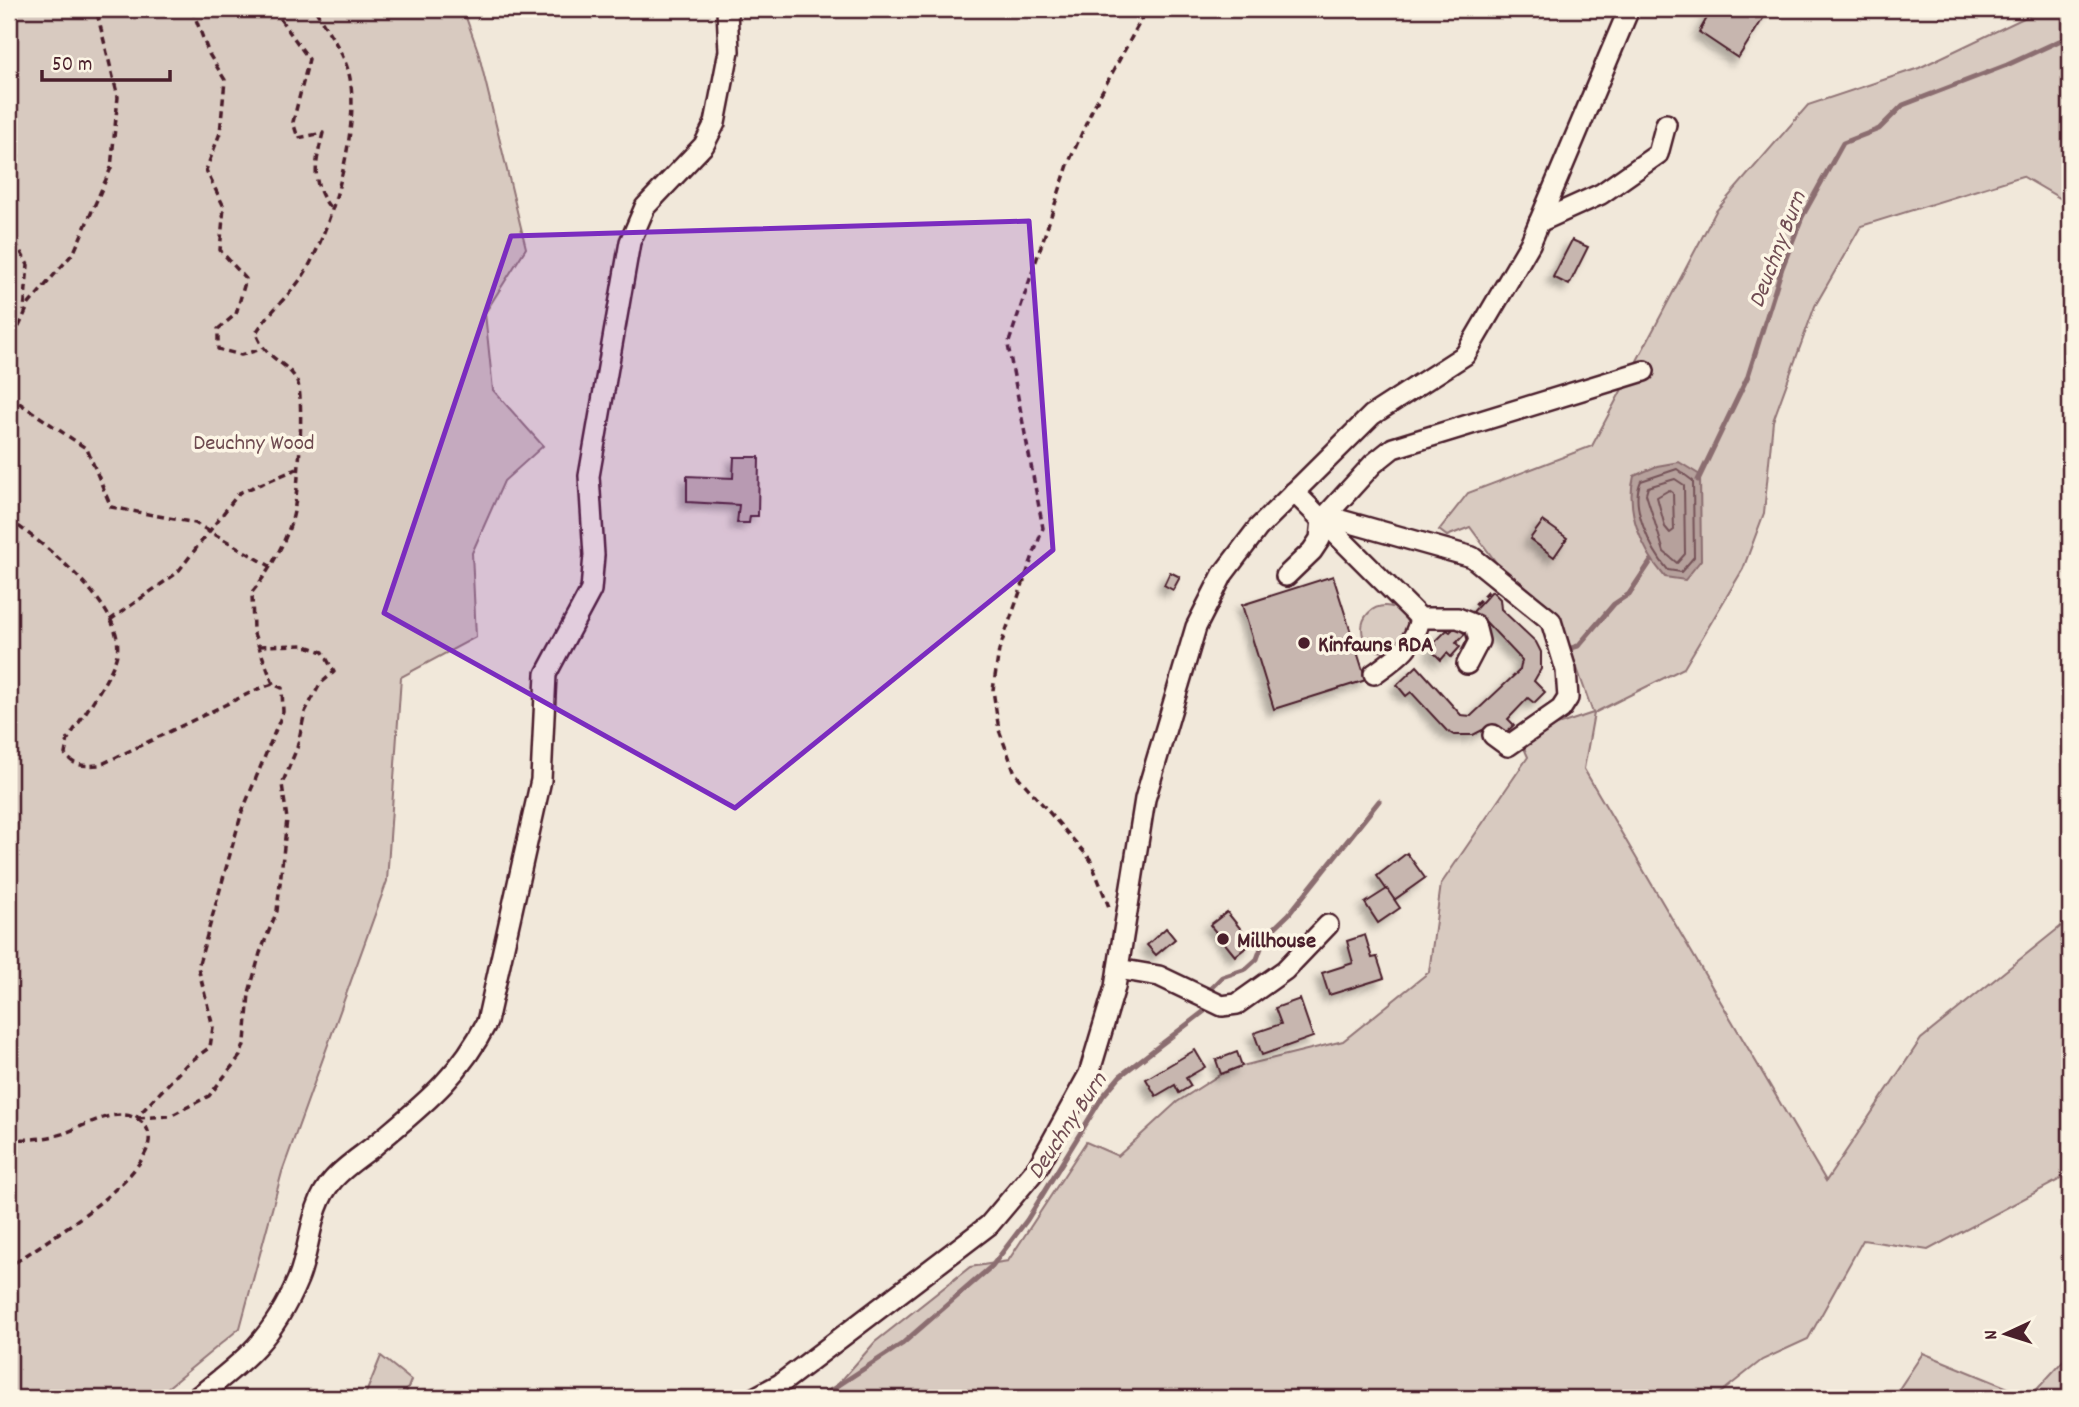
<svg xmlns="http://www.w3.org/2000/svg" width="2079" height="1407" font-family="Dekko,sans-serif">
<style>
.green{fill:#d8cac0;stroke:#917476;stroke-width:2}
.water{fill:#b6a19c;stroke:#8b6d6f;stroke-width:2}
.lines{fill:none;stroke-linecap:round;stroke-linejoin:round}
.shore{stroke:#755358;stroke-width:2}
.stream{stroke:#8b6d6f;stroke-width:5}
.building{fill:#c7b6af;stroke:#4a1f2b;stroke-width:2;filter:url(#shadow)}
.minor-casing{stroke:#4a1f2b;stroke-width:24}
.path{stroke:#4a1f2b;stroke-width:3.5;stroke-dasharray:7 5;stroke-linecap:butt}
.minor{stroke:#fcf5e5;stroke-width:19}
.marked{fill:#7b2cbf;fill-opacity:0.2;stroke:#7b2cbf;stroke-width:5;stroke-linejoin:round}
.poi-dot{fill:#4a1f2b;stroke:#fcf5e5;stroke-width:2.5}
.labels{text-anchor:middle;stroke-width:7;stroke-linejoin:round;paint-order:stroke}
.park-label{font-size:23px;fill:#6e4a50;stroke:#fcf5e5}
.poi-label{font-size:23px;font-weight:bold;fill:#4a1f2b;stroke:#fcf5e5;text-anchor:start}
.water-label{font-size:24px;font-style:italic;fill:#704c53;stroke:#fcf5e5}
</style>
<defs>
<filter id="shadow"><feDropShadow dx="-6" dy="6" stdDeviation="3.5" flood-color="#0004"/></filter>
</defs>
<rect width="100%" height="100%" fill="#f1e8da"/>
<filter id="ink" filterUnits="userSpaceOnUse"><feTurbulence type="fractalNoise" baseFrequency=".0143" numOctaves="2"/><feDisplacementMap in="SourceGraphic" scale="14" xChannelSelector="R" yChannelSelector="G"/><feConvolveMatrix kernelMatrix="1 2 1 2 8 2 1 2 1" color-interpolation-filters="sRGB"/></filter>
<g filter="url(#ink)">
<g class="green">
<polygon points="9,9 463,9 478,51 526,248 485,313 493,390 543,446 504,481 472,553 476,637 401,677 387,881 282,1172 240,1328 155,1398 9,1398"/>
<polygon points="2043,9 2070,9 2070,204 2022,176 1861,226 1815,306 1773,421 1764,513 1743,569 1684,668 1594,713 1584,769 1826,1181 1921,1039 2070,919 2070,1174 1928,1250 1863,1240 1808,1339 1762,1360 1714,1398 826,1398 875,1342 970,1267 1008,1261 1086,1142 1118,1156 1177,1102 1221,1074 1242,1066 1343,1041 1429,972 1441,884 1528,757 1524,748 1533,733 1593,713 1557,612 1498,565 1470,527 1447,536 1439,530 1468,493 1592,446 1716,211 1808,105 1919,68"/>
<circle cx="1385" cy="629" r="23"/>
<polygon points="1923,1353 2030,1397 2070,1353 2070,1398 1893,1398"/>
<polygon points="381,1356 411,1380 404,1398 364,1398"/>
</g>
<path class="water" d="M 1679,462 L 1700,475 L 1701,560 L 1685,580 L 1665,577 C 1642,550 1625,511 1634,476 L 1657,466 Z"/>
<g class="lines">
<g class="shore">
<path d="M 1677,469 L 1693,481 L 1694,557 L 1681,572 L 1668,570 C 1651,550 1629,506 1641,481 Z"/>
<polygon points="1675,479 1684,485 1685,554 1677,563 1664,552 1646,494 1648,487"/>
<polygon points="1669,490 1673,493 1674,530 1670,533 1665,527 1657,497"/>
</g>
<g class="stream">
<polyline points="1698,480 1748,376 1782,268 1802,217 1843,143 1879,129 1903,105 2007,65 2070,36"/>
<polyline points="1565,650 1578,646 1614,604 1629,594 1651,561"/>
<polyline points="1210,996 1210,989 1222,977 1246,969 1257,959 1265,937 1289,914 1379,801"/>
<polyline points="819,1398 902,1344 992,1266 1027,1220 1103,1096 1120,1076 1211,1006"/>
</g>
</g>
<g class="building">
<polygon points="1712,9 1769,9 1738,58 1699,32"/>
<polygon points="1572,240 1588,247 1569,285 1553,277"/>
<polygon points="734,457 759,457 758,516 750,516 749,523 737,523 739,505 687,502 687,476 733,478"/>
<polygon points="1543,521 1567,538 1554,557 1530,539"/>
<polygon points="1170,572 1180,577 1173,590 1164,585"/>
<polygon points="1333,576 1366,680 1274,709 1242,605"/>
<polygon points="1492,591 1500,599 1501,609 1536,642 1541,652 1541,669 1534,681 1545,692 1534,703 1528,698 1508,719 1514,725 1502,736 1492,725 1473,735 1454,735 1447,731 1411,692 1406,696 1397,685 1417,666 1461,715 1471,716 1520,670 1522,660 1484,620 1481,623 1471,614"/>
<polygon points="1456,626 1465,634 1456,643 1460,647 1451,657 1447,653 1441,660 1431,650 1436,645 1434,643 1447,630 1450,632"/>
<polygon points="1407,853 1425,878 1394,900 1377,876"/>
<polygon points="1387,889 1400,908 1378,923 1365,903"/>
<polygon points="1227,912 1252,943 1235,956 1210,925"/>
<polygon points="1166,928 1175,939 1156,955 1147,945"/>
<polygon points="1365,935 1372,958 1377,957 1384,978 1329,995 1322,973 1353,963 1347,941"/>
<polygon points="1300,999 1313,1037 1262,1055 1254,1033 1281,1024 1275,1008"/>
<polygon points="1195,1050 1205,1067 1186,1078 1191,1086 1179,1093 1175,1085 1156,1096 1146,1079"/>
<polygon points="1237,1052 1242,1066 1221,1074 1216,1060"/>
</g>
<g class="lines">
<defs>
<g id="minor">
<polyline points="1539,222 1601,194 1658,154 1666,124"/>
<polyline points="1294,492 1420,618 1458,618 1475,625 1479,641 1467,664"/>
<polyline points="1327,525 1337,519 1472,557 1551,621 1566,670 1568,698 1561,709 1508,746 1493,735"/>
<polyline points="1286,576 1312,551 1320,539 1322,520 1373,464 1393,448 1644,371"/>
<path d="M 1374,674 C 1396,658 1415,646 1420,618"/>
<polyline points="1118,969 1159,976 1222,1006 1237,1004 1285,970 1328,925"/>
<path d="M 196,1398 C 245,1361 274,1337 298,1279 C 311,1248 309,1206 333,1180 C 344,1167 360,1157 374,1146 C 421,1106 458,1079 487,1022 L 541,780 L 546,674 L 591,590 L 594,555 L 589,476 L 630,242 L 645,207 L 704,145 L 715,123 L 729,51 L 727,9"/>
<polyline points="754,1398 780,1384 989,1225 1038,1167 1089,1074 1115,987 1145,799 1196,627 1223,574 1258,528 1372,415 1465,355 1530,244 1629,9"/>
</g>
</defs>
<use href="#minor" class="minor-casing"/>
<g class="path">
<polyline points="192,9 209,54 225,80 220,133 206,170 224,207 220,250 246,279 236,314 218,329 218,349 241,355 262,349"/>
<path d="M 273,9 L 309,59 L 293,122 L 298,138 L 323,133 C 315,166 310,183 332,210"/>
<polyline points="9,121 18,156 9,200"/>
<polyline points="9,231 28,265 24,311"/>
<polyline points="9,349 29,304 74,252 111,168 118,97 96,9"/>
<polyline points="9,396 87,449 111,507 195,523 270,566"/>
<path d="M 9,519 C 43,544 126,606 117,654 C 113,675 80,720 68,739 L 65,754 C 74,767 84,766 100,765 L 258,689 L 273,684 L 282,688 L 283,712 L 242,812 L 198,967 L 213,1027 L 210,1047 L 186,1065 L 136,1118"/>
<polyline points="1475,605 1489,590"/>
<polyline points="110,620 177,573 239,493 297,469"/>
<path d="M 273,684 L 253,631 L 252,592 C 269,572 286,542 293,516 C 298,497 305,397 297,381 C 286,360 266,361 256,333 C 270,310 293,293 306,271 C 332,227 363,120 348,70 C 342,49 325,28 315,9"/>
<polyline points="1109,907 1090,859 1015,773 999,730 993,690 999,650 1043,528 1008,345 1069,162 1093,108 1147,9"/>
<polyline points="138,1118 170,1116 209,1096 240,1056 245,1042 249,993 260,953 277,911 287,819 282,784 297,748 305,712 320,684 334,672 323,652 303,645 259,646"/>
<path d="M 9,1139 C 26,1140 45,1139 62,1134 C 80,1128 103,1114 123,1115 C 133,1115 145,1122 148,1131 C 163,1172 39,1245 9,1267"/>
</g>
<use href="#minor" class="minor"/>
</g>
</g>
<path class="marked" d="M 1029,221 L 1053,550 L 735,808 L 384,613 L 511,236 Z"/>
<g class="poi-dot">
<circle cx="1304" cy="643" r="7"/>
<circle cx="1223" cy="939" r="7"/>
</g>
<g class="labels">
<g class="park-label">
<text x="254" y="449">Deuchny Wood</text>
</g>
<g class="poi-label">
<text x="1318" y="651">Kinfauns RDA</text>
<text x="1237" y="947">Millhouse</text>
</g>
<g class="water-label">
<text transform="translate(1776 249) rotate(-69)" y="8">Deuchny Burn</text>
<text transform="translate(1066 1125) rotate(-56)" y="8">Deuchny Burn</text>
</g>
</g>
<rect width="2079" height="1407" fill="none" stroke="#fcf5e5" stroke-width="35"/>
<rect x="18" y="18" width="2044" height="1372" fill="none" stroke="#4a1f2b" stroke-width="2.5" filter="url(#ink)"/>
<g transform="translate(2006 1334) rotate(266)" stroke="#fcf5e5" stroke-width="5" paint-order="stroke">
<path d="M0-5L12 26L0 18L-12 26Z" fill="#4a1f2b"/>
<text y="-10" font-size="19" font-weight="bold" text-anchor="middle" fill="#4a1f2b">N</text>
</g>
<path d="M42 70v10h128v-10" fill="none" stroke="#4a1f2b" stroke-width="3.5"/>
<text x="52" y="70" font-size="21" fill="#4a1f2b" stroke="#fcf5e5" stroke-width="5" paint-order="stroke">50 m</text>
</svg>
